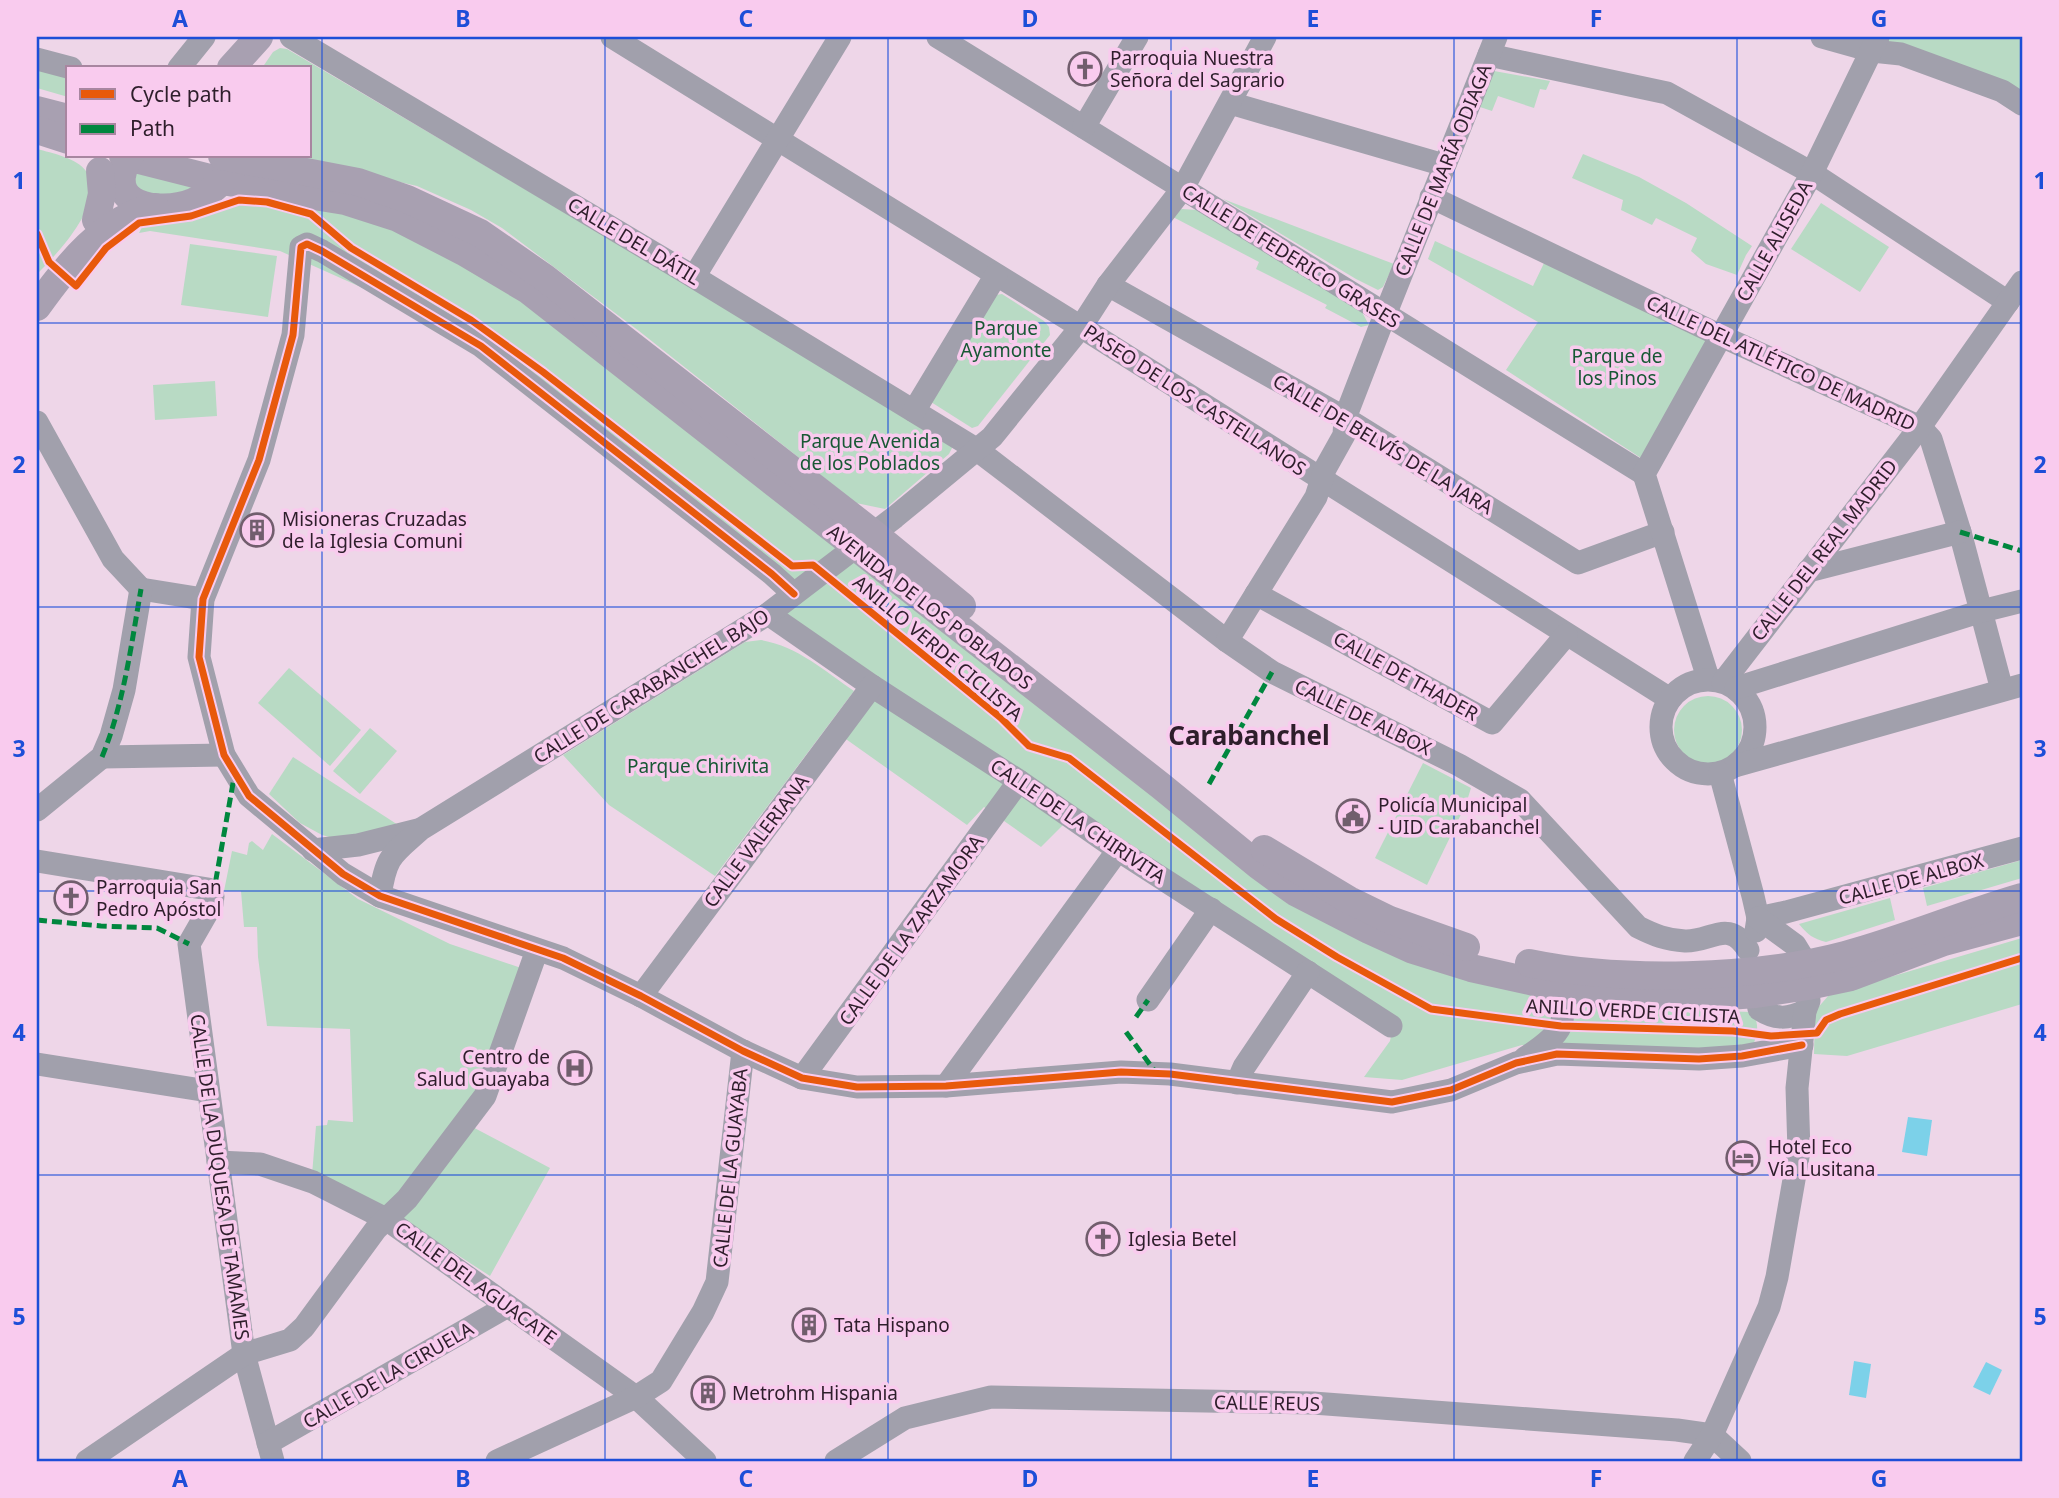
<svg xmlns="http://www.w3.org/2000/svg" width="2059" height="1498" font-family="'Noto Sans',sans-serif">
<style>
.green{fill:#b8dac4}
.water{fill:#7cd1e9}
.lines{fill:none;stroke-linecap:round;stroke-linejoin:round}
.minor{stroke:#a1a0ac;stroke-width:23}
.major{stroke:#a8a0b1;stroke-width:28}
.quiet{stroke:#00873e;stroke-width:5;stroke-dasharray:10 5;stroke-linecap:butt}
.cycleway-casing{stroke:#f9cbee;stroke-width:11}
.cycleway{stroke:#e8590c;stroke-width:7}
.grid{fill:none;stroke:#1d4ed8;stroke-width:2;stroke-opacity:0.55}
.labels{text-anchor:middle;stroke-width:7;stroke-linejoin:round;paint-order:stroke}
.poi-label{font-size:19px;fill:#2e1e2b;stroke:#f9cbee;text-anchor:start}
.street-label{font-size:19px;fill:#2e1e2b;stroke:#f9cbee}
.park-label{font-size:19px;fill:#175834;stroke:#f9cbee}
.district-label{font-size:26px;font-weight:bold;fill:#2e1e2b;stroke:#f9cbee}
.neatline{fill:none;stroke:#1d4ed8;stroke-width:2.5}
.grid-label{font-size:23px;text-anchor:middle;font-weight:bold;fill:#1d4ed8}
</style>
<rect width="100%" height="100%" fill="#eed6e8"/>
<g class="green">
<polygon points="1878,37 2022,37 2022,101 1873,49"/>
<polygon points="280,48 287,49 812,358 953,446 949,454 885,509 856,503 639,331 502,228 471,210 417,186 285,156 310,156 310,68 262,68 273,52"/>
<polygon points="37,66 68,75 68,97 37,88"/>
<polygon points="1494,71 1550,81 1546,90 1540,89 1534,108 1498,96 1492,111 1480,107"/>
<path d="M 37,149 C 52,153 77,158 86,171 C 108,201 57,254 37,274 Z"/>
<polygon points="1583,154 1639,177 1686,203 1752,246 1746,255 1737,275 1706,264 1691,251 1697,238 1656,218 1652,225 1621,210 1623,200 1572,178"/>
<polygon points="132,172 195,187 165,198 133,190"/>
<path d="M 262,193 L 401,222 L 532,305 L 1388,951 L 1720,1011 L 1752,1012 C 1759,1023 1758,1031 1754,1043 L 1741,1049 L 1584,1050 L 1522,1045 L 1402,1080 L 1364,1077 L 1390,1041 L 1394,1021 L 1075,813 L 1041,847 L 984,807 L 967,825 L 843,737 L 882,686 L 774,609 L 787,600 L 484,342 L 280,251 L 150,231 L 139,233 L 142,227 L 182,212 Z"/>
<polygon points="1223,199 1394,264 1383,287 1378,290 1356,279"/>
<polygon points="1821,203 1889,247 1860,292 1791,249"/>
<polygon points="1182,209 1198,210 1362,312 1369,325 1361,327 1325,308 1327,305 1256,269 1259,262 1173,217 1176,211"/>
<polygon points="1435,241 1533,286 1544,263 1708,340 1644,460 1506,370 1538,322 1428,259"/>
<polygon points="190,244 277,256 268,317 181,305"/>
<polygon points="1002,294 1044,321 1049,327 1050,335 978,426 972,428 931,402 996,295"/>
<polygon points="215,381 217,416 155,420 153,385"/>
<path d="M 761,640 C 797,646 825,671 854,691 L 715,876 L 609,805 L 563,755 L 745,642 Z"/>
<polygon points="289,668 361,730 330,766 258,703"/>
<circle cx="1708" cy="730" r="34"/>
<polygon points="370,728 397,751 360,794 333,771"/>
<polygon points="293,757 409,832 358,845 322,835 300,823 269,794"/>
<polygon points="1423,763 1471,788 1466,804 1427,885 1375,858"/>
<polygon points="272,834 358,899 450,944 530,971 465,1123 550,1168 490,1276 402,1219 312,1175 316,1126 327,1125 328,1120 353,1122 350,1029 267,1026 258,957 257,927 244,927 241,891 224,891 232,851 247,855 249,843 252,841 263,850"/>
<polygon points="2022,860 2022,878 1927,906 1923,888"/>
<path d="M 1890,898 L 1895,920 L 1826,942 C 1813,939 1807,934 1799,924 Z"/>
<polygon points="2022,938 2022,1004 1847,1056 1814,1054 1815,1011 1829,995"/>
</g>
<g class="water">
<polygon points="1908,1117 1932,1120 1927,1156 1902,1152"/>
<polygon points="1854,1361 1871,1364 1866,1398 1849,1395"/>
<polygon points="1986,1362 2002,1370 1990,1395 1973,1387"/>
</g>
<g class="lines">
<g class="minor">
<path d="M 291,37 L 694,277 L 976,449 L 1227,641 L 1272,672 L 1459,765 L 1520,800 L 1638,927 C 1654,935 1666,940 1685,941 C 1711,942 1729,918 1748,950"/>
<polyline points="612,37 1081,327 1670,699"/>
<polyline points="938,37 1644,474"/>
<polyline points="1822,37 1872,51 1901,54 2002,91 2022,104"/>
<polyline points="1489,55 1667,93 1812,173 2008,302"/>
<polyline points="37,59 71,68"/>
<polyline points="179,68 204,37"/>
<polyline points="1230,103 1444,165"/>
<polyline points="1084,127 1137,37"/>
<polyline points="1431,197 1721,336 1920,427 1931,439 1960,532 2002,690"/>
<polyline points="694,277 840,37"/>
<polyline points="1108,285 1345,418 1578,563 1663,532"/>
<polyline points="914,411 996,275"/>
<polyline points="37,422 113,559 141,589"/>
<polyline points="1808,571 1960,532"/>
<polyline points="141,589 203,599"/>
<polyline points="794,594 772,574 481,346 322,251 307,244 301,247 293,335 259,460 203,599 199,657 224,755 249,796 343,874 380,896 563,958 641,996 743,1051 802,1078 857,1087 946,1086 1121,1072 1170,1074 1392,1102 1451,1090 1516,1063 1557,1054 1699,1059 1742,1056 1802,1045"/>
<polyline points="1256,594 1492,723 1566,635"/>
<polyline points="768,614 872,686 1019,781 1118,850 1391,1026"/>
<polyline points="1227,641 1316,497 1325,469 1344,435 1345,418 1379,330 1496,37"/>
<polyline points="1708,678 1644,474 1812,173 1878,37"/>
<circle cx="1708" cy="727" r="47"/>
<polyline points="1723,682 1920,427 2022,282"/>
<polyline points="1736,688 1982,611 2022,601"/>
<polyline points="102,757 224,755"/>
<polyline points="1735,766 2022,685"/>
<polyline points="1720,773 1753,896 1758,918 1756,931"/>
<polyline points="37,810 102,757 111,736 124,690 141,589"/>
<polyline points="313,850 358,845 418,830"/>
<polyline points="37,861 208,889 213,896 212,904 189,944 244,1354 273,1461"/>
<path d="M 380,896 C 386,855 392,855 421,829 L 768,614 L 895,517 L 992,437 L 1081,327 L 1108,285 L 1183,188 L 1265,37"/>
<polyline points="1758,918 1786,912 2022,848"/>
<path d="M 1753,977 L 1759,1009 C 1776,1020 1788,1019 1805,1011"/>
<polyline points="641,996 872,686"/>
<polyline points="1148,1000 1211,909"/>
<path d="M 1525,1058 C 1559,1036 1580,1018 1543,984"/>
<polyline points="37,1064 208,1091"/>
<polyline points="802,1078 1019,781"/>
<polyline points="1237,1083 1244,1067 1308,972"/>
<polyline points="946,1086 1118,850"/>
<polyline points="218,1162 260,1164 313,1182 386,1219 636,1397 705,1461"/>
<polyline points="1712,1435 1740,1461"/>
<polyline points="268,1443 508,1306"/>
<polyline points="87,1461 244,1354 290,1340 304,1327 376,1229 407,1199 485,1096 537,950"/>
<polyline points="497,1461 636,1397 661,1381 703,1312 717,1282 743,1051"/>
<polyline points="836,1461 905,1418 991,1397 1313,1403 1677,1430 1712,1435"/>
<polyline points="1695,1461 1712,1435 1769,1307 1777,1277 1799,1151 1797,1088 1805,1011 1809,1001 1806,963 1795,945 1758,918"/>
</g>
<g class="major">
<polyline points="231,68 259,37"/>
<polyline points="37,110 68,118"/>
<polyline points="37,130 68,140"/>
<polyline points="123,156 222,181 345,201 398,218 464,252 528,290 1161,786 1259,866 1295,892 1369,930 1413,950 1471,968 1543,984 1600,994 1714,997 1756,994 1808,986 1851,977 1944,942 2022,921"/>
<path d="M 130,156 C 100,205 158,216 193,202 C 208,196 221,182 231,171"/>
<polyline points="222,156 358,182 407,199 480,233 545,278 873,533 962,606"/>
<polyline points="96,220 102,194 100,171"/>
<path d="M 37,307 C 66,266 104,218 155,207"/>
<polyline points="1264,849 1349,900 1390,920 1466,947"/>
<path d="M 1529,963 C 1620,982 1755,979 1845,955 C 1905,939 1963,914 2022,897"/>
</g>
<g class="quiet">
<polyline points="1960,532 2022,551"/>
<path d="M 102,757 C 124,703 131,646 141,589"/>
<polyline points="1209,784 1272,672"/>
<polyline points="213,896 235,772"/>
<polyline points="37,920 101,926 157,928 189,944"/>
<polyline points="1136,1017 1148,1000"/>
<polyline points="1126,1032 1157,1074"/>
</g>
<defs>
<g id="cycleway">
<polyline points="37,234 49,262 76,286 106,248 139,223 191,216 239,200 267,202 311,214 351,248 471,320 543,372 792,566 813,565 1001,718 1029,746 1069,758 1276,919 1337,957 1431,1009 1561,1026 1733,1031 1771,1036 1817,1033 1826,1020 1840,1014 2022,958"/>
<polyline points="794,594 772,574 481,346 322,251 307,244 301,247 293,335 259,460 203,599 199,657 224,755 249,796 343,874 380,896 563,958 641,996 743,1051 802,1078 857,1087 946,1086 1121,1072 1170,1074 1392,1102 1451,1090 1516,1063 1557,1054 1699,1059 1742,1056 1802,1045"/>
</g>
</defs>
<use href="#cycleway" class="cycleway-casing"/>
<use href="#cycleway" class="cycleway"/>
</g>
<path class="grid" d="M 322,37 L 322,1461M 605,37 L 605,1461M 888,37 L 888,1461M 1171,37 L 1171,1461M 1454,37 L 1454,1461M 1737,37 L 1737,1461M 37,323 L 2022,323M 37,607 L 2022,607M 37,891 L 2022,891M 37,1175 L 2022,1175"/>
<defs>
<symbol id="church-ring" viewBox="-11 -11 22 22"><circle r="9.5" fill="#f9cbee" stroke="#715e6d" stroke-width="1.5"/><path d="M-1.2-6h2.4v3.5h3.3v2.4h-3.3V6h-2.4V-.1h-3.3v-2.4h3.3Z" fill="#715e6d"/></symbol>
<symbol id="building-ring" viewBox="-11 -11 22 22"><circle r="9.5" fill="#f9cbee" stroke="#715e6d" stroke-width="1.5"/><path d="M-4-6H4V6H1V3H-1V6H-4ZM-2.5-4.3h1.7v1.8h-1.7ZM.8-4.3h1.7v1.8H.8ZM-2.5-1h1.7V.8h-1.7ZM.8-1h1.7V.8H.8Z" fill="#715e6d"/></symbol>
<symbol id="civic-ring" viewBox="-11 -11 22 22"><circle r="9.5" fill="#f9cbee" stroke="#715e6d" stroke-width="1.5"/><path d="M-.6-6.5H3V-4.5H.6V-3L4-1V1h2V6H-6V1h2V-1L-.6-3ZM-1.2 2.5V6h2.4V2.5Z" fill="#715e6d"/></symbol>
<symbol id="hospital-ring" viewBox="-11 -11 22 22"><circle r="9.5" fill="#f9cbee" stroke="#715e6d" stroke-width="1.5"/><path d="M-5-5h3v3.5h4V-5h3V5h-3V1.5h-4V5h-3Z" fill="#715e6d"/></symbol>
<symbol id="hotel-ring" viewBox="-11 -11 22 22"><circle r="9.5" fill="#f9cbee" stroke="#715e6d" stroke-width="1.5"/><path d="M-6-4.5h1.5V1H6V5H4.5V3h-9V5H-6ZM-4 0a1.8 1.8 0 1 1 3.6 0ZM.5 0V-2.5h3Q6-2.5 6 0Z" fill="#715e6d"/></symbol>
</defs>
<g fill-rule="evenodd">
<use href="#church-ring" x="1066" y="50" width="38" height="38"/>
<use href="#building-ring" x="238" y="511" width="38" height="38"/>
<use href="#civic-ring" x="1334" y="797" width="38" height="38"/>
<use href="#church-ring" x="52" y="879" width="38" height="38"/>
<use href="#hospital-ring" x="556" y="1049" width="38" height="38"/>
<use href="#hotel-ring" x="1724" y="1139" width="38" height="38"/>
<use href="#church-ring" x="1084" y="1220" width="38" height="38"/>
<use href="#building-ring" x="790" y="1306" width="38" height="38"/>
<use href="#building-ring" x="689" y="1374" width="38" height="38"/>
</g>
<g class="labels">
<g class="poi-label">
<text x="1110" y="65">Parroquia Nuestra<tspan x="1110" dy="22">Señora del Sagrario</tspan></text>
<text x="282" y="526">Misioneras Cruzadas<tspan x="282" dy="22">de la Iglesia Comuni</tspan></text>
<text x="1378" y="812">Policía Municipal<tspan x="1378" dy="22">- UID Carabanchel</tspan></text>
<text x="96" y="894">Parroquia San<tspan x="96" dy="22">Pedro Apóstol</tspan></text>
<text x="550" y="1064" text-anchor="end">Centro de<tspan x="550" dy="22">Salud Guayaba</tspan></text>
<text x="1768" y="1154">Hotel Eco<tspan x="1768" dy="22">Vía Lusitana</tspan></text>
<text x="1128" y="1246">Iglesia Betel</text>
<text x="834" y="1332">Tata Hispano</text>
<text x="732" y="1400">Metrohm Hispania</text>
</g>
<g class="street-label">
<text transform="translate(1443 170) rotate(-68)" y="7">CALLE DE MARÍA ODIAGA</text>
<text transform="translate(634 241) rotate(31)" y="7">CALLE DEL DÁTIL</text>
<text transform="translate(1774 241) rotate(-61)" y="7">CALLE ALISEDA</text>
<text transform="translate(1291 256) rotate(32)" y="7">CALLE DE FEDERICO GRASES</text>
<text transform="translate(1781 363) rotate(25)" y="7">CALLE DEL ATLÉTICO DE MADRID</text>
<text transform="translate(1195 400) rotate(33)" y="7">PASEO DE LOS CASTELLANOS</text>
<text transform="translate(1383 444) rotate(31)" y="7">CALLE DE BELVÍS DE LA JARA</text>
<text transform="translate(1824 550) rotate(-52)" y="7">CALLE DEL REAL MADRID</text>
<text transform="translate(930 607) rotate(38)" y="7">AVENIDA DE LOS POBLADOS</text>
<text transform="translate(938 648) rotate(40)" y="7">ANILLO VERDE CICLISTA</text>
<text transform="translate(1406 676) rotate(29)" y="7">CALLE DE THADER</text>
<text transform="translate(651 686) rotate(-32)" y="7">CALLE DE CARABANCHEL BAJO</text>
<text transform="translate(1363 717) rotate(26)" y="7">CALLE DE ALBOX</text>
<text transform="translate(1078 821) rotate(34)" y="7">CALLE DE LA CHIRIVITA</text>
<text transform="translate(756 841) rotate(-53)" y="7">CALLE VALERIANA</text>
<text transform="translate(1911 879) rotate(-15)" y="7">CALLE DE ALBOX</text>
<text transform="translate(911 930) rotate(-54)" y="7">CALLE DE LA ZARZAMORA</text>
<text transform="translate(1633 1011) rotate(3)" y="7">ANILLO VERDE CICLISTA</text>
<text transform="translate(730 1168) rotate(-84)" y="7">CALLE DE LA GUAYABA</text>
<text transform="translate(220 1177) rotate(82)" y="7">CALLE DE LA DUQUESA DE TAMAMES</text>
<text transform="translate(476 1283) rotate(36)" y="7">CALLE DEL AGUACATE</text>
<text transform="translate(388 1375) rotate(-30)" y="7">CALLE DE LA CIRUELA</text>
<text transform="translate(1267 1403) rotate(1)" y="7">CALLE REUS</text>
</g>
<g class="park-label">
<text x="1006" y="335">Parque<tspan x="1006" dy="22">Ayamonte</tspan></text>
<text x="1617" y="363">Parque de<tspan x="1617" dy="22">los Pinos</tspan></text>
<text x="870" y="448">Parque Avenida<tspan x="870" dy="22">de los Poblados</tspan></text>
<text x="698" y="773">Parque Chirivita</text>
</g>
<g class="district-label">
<text x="1249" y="745">Carabanchel</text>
</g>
</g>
<rect width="2059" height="1498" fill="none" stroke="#f9cbee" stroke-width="77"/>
<rect x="66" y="66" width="245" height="91" fill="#f9cbee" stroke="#a886a0" stroke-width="2"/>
<rect x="80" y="89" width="35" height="10" fill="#e8590c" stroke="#a886a0" stroke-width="2"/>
<text x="130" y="102" font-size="21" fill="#2e1e2b">Cycle path</text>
<rect x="80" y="124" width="35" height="10" fill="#00873e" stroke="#a886a0" stroke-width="2"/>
<text x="130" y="136" font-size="21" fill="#2e1e2b">Path</text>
<rect x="38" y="38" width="1983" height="1422" class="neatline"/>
<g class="grid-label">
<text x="180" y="27">A</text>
<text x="463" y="27">B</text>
<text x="746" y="27">C</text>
<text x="1030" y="27">D</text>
<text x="1313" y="27">E</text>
<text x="1596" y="27">F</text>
<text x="1879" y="27">G</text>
<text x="19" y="189">1</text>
<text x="2040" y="189">1</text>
<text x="19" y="473">2</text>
<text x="2040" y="473">2</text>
<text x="19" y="757">3</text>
<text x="2040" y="757">3</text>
<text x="19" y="1041">4</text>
<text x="2040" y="1041">4</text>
<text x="19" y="1325">5</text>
<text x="2040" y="1325">5</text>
<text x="180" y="1487">A</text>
<text x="463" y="1487">B</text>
<text x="746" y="1487">C</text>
<text x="1030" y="1487">D</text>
<text x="1313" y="1487">E</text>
<text x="1596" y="1487">F</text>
<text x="1879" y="1487">G</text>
</g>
</svg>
